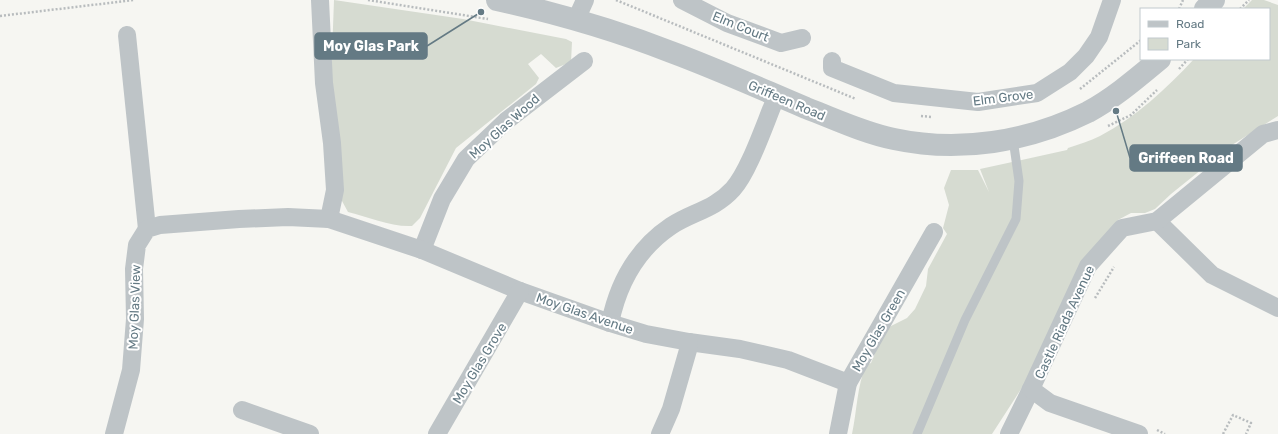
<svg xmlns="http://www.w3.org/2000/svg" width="1278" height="434" font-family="Rubik,sans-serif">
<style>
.green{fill:#d6dbd1}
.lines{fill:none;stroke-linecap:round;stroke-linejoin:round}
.path{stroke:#b8bcbe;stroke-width:2.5;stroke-dasharray:2 2;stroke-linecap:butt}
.service{stroke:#bec4c7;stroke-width:9}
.minor{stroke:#bec4c7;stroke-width:18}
.tertiary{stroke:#bec4c7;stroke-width:22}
.labels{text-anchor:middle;stroke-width:4;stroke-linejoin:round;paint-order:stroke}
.street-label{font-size:13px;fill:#647a84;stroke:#fff}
.leader{fill:none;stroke:#647a84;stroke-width:1.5}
.callout-dot{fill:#647a84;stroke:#fff;stroke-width:1.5}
.callout{fill:#647a84;stroke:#647a84;stroke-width:1.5}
.callout-label{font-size:14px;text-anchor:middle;font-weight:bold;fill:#fff}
</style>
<rect width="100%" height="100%" fill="#f6f6f2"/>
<g class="green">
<path d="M 334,0 L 463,19 L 566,39 L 572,42 L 571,62 L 556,68 L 541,54 L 528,64 L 539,78 L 536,84 L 456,148 L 420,218 L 412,226 C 390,227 369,217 348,212 L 342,201 L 331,81 Z"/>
<path d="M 1252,0 L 1264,0 L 1278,5 L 1278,116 L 1232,145 L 1171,194 L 1155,209 L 1145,213 L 1131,213 L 1118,220 L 1104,237 L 1023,386 L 992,434 L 852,434 C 857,411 857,386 866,365 L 871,363 L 884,332 L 889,327 L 907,318 L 915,309 L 926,286 L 928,269 L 947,234 L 943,228 L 949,205 L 944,188 L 951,170 L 978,170 L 989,192 L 980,169 L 1067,150 L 1068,148 C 1079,144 1090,141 1100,136 C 1136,117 1166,89 1194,59 L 1269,59 L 1269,9 L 1243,9 Z"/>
</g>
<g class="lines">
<g class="path">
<polyline points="368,0 488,19"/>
<polyline points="616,0 856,99"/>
<polyline points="1179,9 1183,0"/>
<polyline points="1240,9 1249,0"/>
<polyline points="0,16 134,0"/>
<polyline points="1179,69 1188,59"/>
<polyline points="1080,89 1141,40"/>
<polyline points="921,116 932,117"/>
<polyline points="1108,126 1131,115 1157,90"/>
<polyline points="1095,298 1114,267"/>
<polyline points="1157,430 1165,434"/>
<polyline points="1223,434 1233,415 1251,423 1246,434"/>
</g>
<polyline class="service" points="917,434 965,320 1016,219 1019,181 1013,139"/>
<g class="minor">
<polyline points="320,0 324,83 332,143 335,190 329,219"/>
<polyline points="682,0 727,23 781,43 802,38"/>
<polyline points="576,20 585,0"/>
<polyline points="127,35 147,229"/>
<polyline points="832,61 832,68 894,93 978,102 1037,93 1070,72 1086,56 1099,37 1112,0"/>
<polyline points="1157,221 1212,275 1278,308"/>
<polyline points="422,250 442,199 466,159 506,121 584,61"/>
<path d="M 610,323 C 618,284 637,249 671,226 C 692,212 714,210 733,189 C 750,170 766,120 777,95"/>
<polyline points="242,410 310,434"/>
<polyline points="114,434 131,370 135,319 134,269 137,245 147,229 160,225 239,219 288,217 329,219 422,250 520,291 610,323 646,334 689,342 740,349 788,360 848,383"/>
<polyline points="437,434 520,291"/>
<polyline points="660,434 671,409 688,350 689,342"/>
<polyline points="838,434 848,383 934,232"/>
<polyline points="1009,434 1031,389"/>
<polyline points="1139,434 1050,403 1031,389 1088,266 1122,228 1157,221 1263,134 1278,130"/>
</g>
<g class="tertiary">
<path d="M 497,0 C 556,13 615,30 671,52 C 717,69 761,89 806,108 C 835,119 864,133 894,139 C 959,153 1028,142 1088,112 C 1114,98 1137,78 1160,59"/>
<polyline points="1205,9 1214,0"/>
</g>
</g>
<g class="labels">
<g class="street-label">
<text transform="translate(741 26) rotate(22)" y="5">Elm Court</text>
<text transform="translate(1003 97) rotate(-7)" y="5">Elm Grove</text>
<text transform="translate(787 100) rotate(23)" y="5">Griffeen Road</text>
<text transform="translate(504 126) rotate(-42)" y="5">Moy Glas Wood</text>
<text transform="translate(134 307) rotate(-88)" y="5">Moy Glas View</text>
<text transform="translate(585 313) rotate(19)" y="5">Moy Glas Avenue</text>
<text transform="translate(1064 322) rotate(-65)" y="5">Castle Riada Avenue</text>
<text transform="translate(878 330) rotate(-60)" y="5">Moy Glas Green</text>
<text transform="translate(479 363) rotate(-59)" y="5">Moy Glas Grove</text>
</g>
</g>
<path class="leader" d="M481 12L427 46M1116 111L1130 158"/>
<g class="callout-dot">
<circle cx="481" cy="12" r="4"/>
<circle cx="1116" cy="111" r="4"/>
</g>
<g class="callout">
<rect x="315" y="33" width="112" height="26" rx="4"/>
<rect x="1130" y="145" width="112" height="26" rx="4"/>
</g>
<g class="callout-label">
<text x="371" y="51">Moy Glas Park</text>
<text x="1186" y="163">Griffeen Road</text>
</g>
<rect x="1140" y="8" width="130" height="52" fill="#ffffff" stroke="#c1cace"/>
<rect x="1148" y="21" width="20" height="6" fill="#bec4c7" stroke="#c1cace"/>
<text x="1176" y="28" font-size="12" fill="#647a84">Road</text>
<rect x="1148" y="38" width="20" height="12" fill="#d6dbd1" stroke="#c1cace"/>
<text x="1176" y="48" font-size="12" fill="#647a84">Park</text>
</svg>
